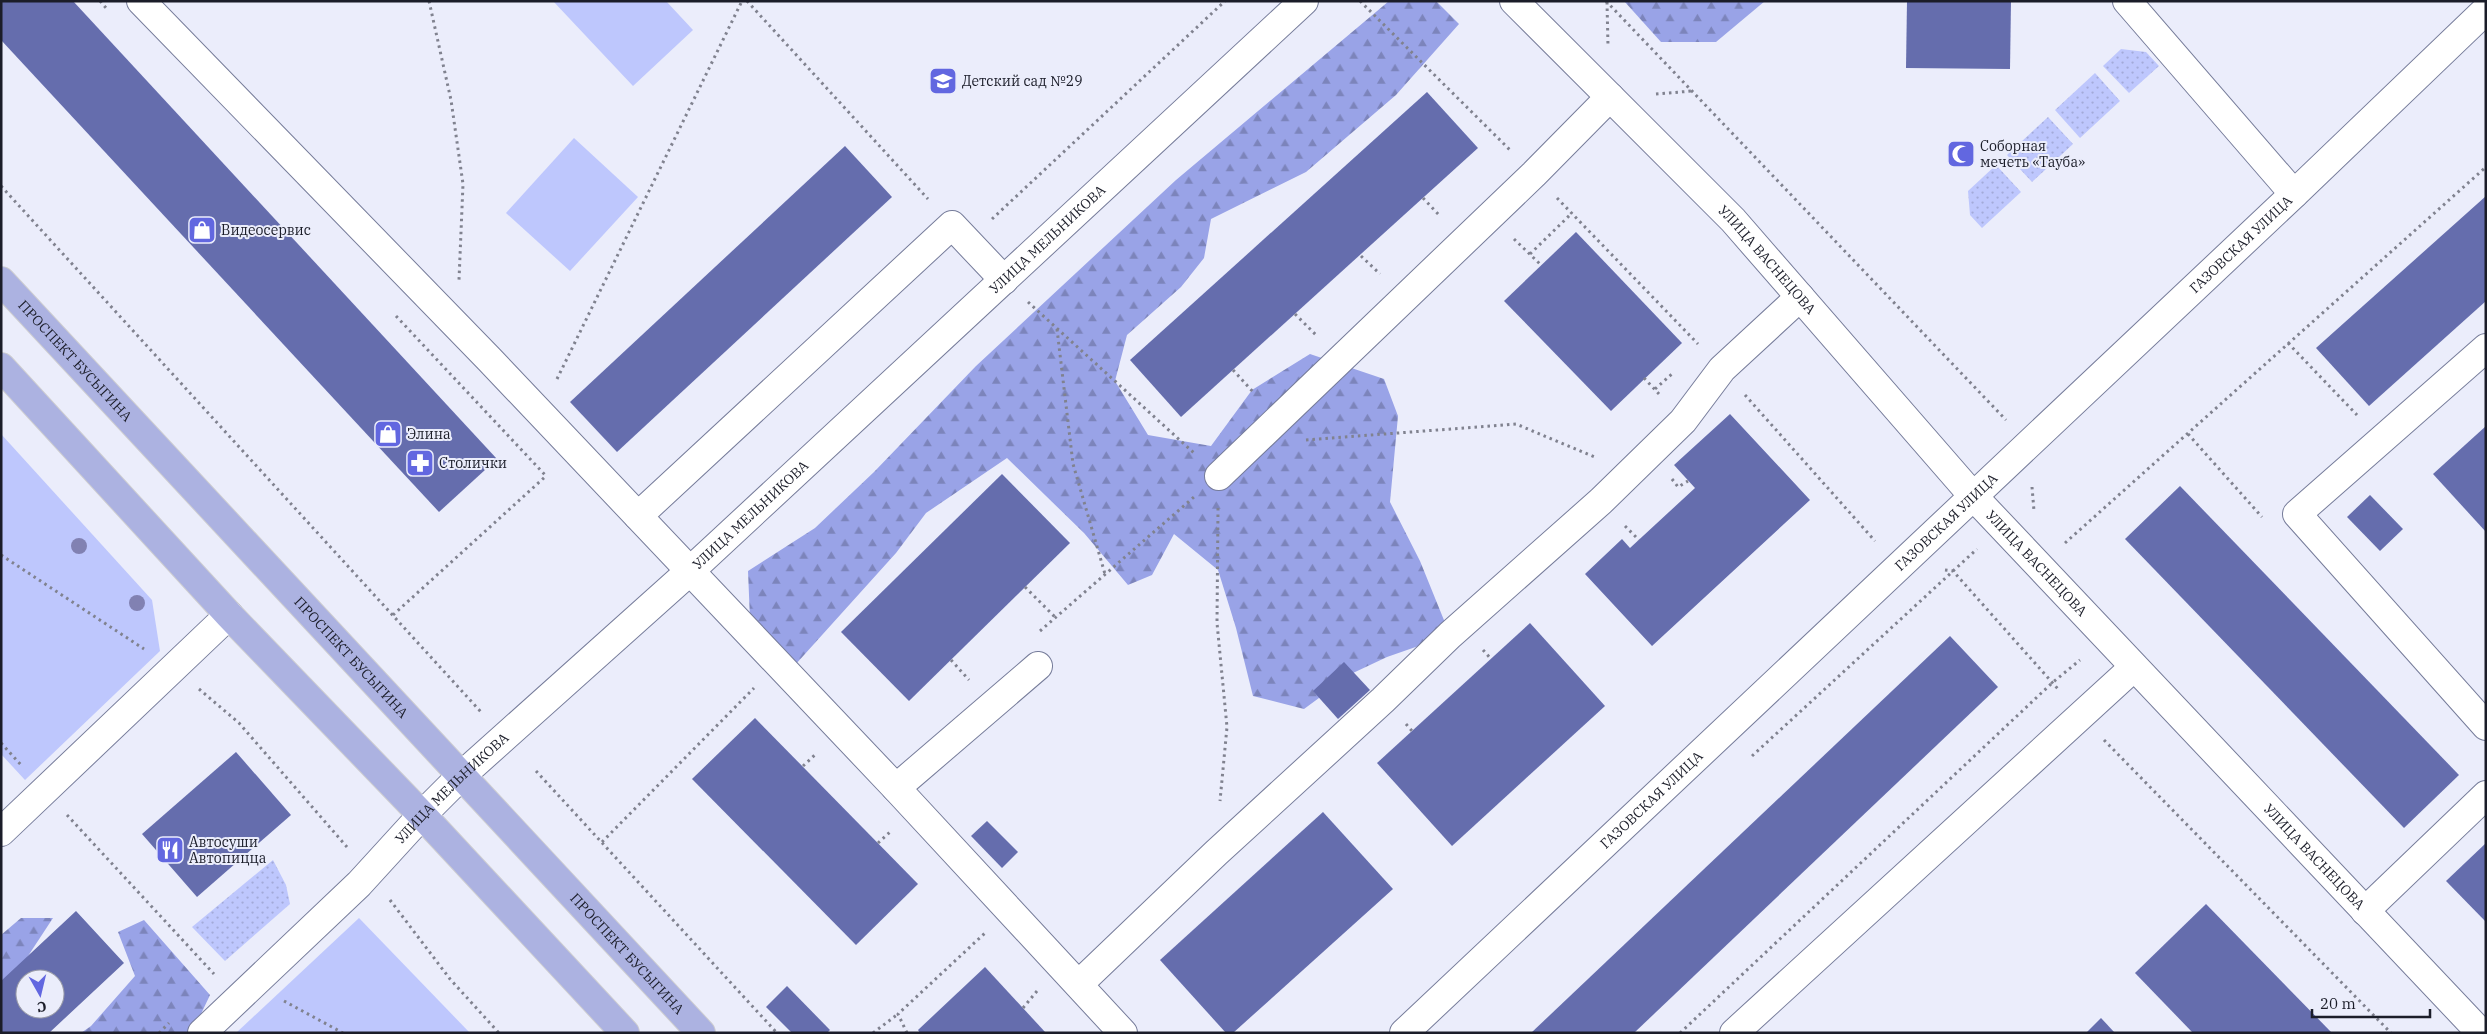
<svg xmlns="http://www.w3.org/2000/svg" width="2487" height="1034" font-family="'IBM Plex Serif',serif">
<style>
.grass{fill:url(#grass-dots)}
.forest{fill:url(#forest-firs)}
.park{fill:#bec7fd}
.building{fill:#656dad;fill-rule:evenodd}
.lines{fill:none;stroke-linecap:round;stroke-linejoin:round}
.minor-casing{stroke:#767c9a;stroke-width:30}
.major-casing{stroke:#cdcdd0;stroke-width:30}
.path{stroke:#80828f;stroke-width:3;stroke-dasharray:2.5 4;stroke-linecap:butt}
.minor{stroke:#fff;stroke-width:28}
.major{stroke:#acb2e1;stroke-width:28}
.tree{fill:#8181b2}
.labels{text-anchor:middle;stroke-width:4;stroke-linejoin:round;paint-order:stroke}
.poi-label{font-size:14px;fill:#1b1d29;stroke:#ebedfb;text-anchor:start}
.street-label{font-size:14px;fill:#1b1d29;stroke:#ebedfb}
</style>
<defs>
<pattern id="grass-dots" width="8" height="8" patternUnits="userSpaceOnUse" patternTransform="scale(1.25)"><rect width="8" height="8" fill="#bec7fd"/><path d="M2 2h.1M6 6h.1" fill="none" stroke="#a3aad9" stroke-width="1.8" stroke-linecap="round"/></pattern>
<pattern id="forest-firs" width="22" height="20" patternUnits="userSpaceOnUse" patternTransform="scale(1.25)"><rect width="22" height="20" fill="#99a3e7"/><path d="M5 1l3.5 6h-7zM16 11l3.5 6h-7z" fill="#7c84bb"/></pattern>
</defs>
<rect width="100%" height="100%" fill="#ebedfb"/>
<g class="grass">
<polygon points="2121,49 2146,52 2159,66 2129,93 2103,66"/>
<polygon points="2095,73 2120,101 2080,138 2055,110"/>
<polygon points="2048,117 2073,144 2032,182 2007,155"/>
<polygon points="1996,165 2021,192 1982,228 1970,215 1968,191"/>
<polygon points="273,860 286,885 290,904 225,961 192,927"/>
</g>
<g class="forest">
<polygon points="1389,1 1436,1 1459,24 1396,95 1306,172 1211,219 1204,258 1181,287 1127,335 1115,381 1148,435 1211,446 1252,390 1310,354 1384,379 1398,416 1390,502 1420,561 1450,635 1387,657 1353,673 1304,709 1253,696 1236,628 1218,570 1174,534 1152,575 1128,585 1084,533 1007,458 926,513 896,553 795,665 750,619 748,571 815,528 874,472 976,366 1176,180"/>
<polygon points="1624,1 1765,1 1716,42 1661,42"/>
<polygon points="21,918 53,918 7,988 1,990 1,935"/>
<polygon points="144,920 210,995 192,1033 81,1033 91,1026 135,976 118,932"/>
</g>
<g class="park">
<polygon points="553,1 666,1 693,30 633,86"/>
<polygon points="574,138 638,197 570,271 506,213"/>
<polygon points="1,434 152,600 160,651 25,780 1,754"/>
<polygon points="359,918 470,1033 236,1033"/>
</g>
<g class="building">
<polygon points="1,1 73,1 497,459 439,512 1,40"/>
<polygon points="1907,1 2011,1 2010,69 1906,68"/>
<polygon points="1427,92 1478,148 1181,417 1130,360"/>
<polygon points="845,146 892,197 617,452 570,402"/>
<polygon points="2486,196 2486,301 2369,406 2316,348"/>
<polygon points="1576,232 1682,343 1611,411 1504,301"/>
<polygon points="1730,414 1810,500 1652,646 1585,574 1622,539 1630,548 1695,488 1674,465"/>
<polygon points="2486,426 2486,532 2433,474"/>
<polygon points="1002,474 1070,543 909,701 841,632"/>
<polygon points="2180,486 2459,775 2404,828 2125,539"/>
<polygon points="2370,495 2403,529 2380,551 2347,517"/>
<polygon points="1530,623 1605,706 1452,846 1377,763"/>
<polygon points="1950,636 1998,687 1634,1033 1531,1033"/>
<polygon points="1344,662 1370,690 1338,719 1313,691"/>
<polygon points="755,718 918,884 856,945 692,779"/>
<polygon points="236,752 291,815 197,897 142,834"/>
<polygon points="1323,812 1393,889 1233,1033 1226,1033 1160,960"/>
<polygon points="987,821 1018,852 1002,868 971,836"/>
<polygon points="2486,843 2486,922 2446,881"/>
<polygon points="2206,904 2332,1033 2193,1033 2135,973"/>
<path d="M 76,911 L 124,963 L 49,1033 L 1,1033 L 1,981 ZM 25,979 L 55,979 L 55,1009 L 25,1009 Z"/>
<polygon points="985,967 1046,1033 920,1033 918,1030"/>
<polygon points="787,986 830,1030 827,1033 792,1033 766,1007"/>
<polygon points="2101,1018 2115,1033 2086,1033"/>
</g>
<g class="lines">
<defs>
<g id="minor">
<polyline points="141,1 489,359 896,788 1123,1033"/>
<path id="s1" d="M 1514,1 L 1733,220 L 1974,497 L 2481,1033"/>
<polyline points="2127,1 2294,194"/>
<polyline points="2486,348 2297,514 2486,726"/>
<polyline points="1219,476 1534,174 1610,97"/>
<polyline points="638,516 952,225 1004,280"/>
<polyline points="896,788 1038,666"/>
<polyline points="1,832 229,615"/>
<polyline points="2365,911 2486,795"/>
<polyline points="1079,984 1216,853 1383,700 1450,635 1601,501 1683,421 1722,369 1800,297"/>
<path id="s2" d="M 202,1033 L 359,884 L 422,815 L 461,776 L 690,571 L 1304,1"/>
<path id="s3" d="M 1404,1033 L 2294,194 L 2486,10"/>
<polyline points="1734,1033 2134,667"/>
</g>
<g id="major">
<path id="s4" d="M 1,281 L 701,1033"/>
<polyline points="1,367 229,615 422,815 625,1033"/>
</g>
</defs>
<use href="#minor" class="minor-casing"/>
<use href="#major" class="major-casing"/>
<g class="path">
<polyline points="100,1 107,9"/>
<polyline points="429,1 451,100 463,184 459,280"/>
<polyline points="747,1 928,199"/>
<polyline points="1360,1 1510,150"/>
<polyline points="1606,1 2006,420"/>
<polyline points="1607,2 1608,46"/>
<polyline points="1656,94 1692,91"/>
<polyline points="1,186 481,712"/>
<polyline points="1423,198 1440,216"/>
<polyline points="1557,198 1698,344"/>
<polyline points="992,219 1225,1"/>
<polyline points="1514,239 1541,265"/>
<polyline points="1530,254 1572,213"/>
<polyline points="1361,256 1380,274"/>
<polyline points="1028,302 1194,453"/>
<polyline points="1295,314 1316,335"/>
<polyline points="396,316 546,476"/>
<polyline points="1057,329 1073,464 1105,574"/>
<polyline points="2288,343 2357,415"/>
<polyline points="1233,370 1255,394"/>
<polyline points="1644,378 1659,394"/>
<polyline points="557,379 742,1"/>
<polyline points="1655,389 1673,373"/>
<polyline points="1745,395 1875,541"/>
<polyline points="2188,434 2262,517"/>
<polyline points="1306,440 1516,424 1597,458"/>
<polyline points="1672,479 1678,487 1688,481"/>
<polyline points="2032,487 2034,511"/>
<polyline points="1218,508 1217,623 1227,727 1220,801"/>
<polyline points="1625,526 1639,540"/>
<polyline points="2065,543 2486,167"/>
<polyline points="1,555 144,649"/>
<polyline points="1945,570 1953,571 2058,689"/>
<polyline points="1025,587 1055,617"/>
<polyline points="393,615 546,476"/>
<polyline points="1040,631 1194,497"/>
<polyline points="1483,650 1491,659"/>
<polyline points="951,660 969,680"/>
<polyline points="199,689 239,723 347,847"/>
<polyline points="1406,724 1412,731"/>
<polyline points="2104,740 2391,1033"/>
<polyline points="1,743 22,766"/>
<polyline points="1752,756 1977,549"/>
<polyline points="803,766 817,753"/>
<polyline points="536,771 777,1033"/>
<polyline points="67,815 214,974"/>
<polyline points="602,842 754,688"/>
<polyline points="878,843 890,832"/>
<polyline points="390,900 450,979 499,1033"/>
<polyline points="284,1001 343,1033"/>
<polyline points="1023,1008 1037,991"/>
<polyline points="159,1033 169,1023"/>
<polyline points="873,1033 898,1014"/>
<polyline points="907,1033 898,1014 985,933"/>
<polyline points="1680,1033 2052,683 2080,660"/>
</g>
<use href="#minor" class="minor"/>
<use href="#major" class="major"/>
</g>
<g class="tree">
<circle cx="79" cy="546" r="8"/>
<circle cx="137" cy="603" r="8"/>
</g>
<defs>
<symbol id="school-square" viewBox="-11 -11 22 22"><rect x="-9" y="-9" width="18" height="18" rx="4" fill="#6267e0" stroke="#ebedfb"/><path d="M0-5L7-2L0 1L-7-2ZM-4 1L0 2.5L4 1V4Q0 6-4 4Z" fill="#fff"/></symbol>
<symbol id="mosque-square" viewBox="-11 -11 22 22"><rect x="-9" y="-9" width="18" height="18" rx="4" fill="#6267e0" stroke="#ebedfb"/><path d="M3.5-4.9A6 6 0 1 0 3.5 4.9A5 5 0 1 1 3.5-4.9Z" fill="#fff"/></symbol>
<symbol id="shop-square" viewBox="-11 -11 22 22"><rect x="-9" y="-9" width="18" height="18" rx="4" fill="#6267e0" stroke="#ebedfb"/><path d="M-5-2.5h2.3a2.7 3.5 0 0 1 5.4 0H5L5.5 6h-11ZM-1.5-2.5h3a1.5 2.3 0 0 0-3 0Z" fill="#fff"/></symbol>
<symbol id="pharmacy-square" viewBox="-11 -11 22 22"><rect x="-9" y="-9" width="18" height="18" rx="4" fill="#6267e0" stroke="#ebedfb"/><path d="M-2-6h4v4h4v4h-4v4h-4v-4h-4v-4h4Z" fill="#fff"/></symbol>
<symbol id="restaurant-square" viewBox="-11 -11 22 22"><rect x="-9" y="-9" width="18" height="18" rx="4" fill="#6267e0" stroke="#ebedfb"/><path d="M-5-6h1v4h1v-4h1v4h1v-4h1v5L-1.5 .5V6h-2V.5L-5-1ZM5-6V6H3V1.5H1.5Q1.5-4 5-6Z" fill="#fff"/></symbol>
</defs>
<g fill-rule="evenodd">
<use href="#school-square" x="927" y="65" width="32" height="32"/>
<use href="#mosque-square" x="1945" y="138" width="32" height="32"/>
<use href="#shop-square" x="186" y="214" width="32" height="32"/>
<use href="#shop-square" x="372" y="418" width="32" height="32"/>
<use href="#pharmacy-square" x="404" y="447" width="32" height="32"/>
<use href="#restaurant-square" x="154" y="834" width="32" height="32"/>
</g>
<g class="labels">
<g class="poi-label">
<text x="962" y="86">Детский сад №29</text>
<text x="1980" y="151">Соборная<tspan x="1980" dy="16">мечеть «Тауба»</tspan></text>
<text x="221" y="235">Видеосервис</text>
<text x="407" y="439">Элина</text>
<text x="439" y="468">Столички</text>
<text x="189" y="847">Автосуши<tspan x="189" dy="16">Автопицца</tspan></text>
</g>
<g class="street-label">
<text dy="5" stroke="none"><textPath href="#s2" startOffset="1160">УЛИЦА МЕЛЬНИКОВА</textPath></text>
<text dy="5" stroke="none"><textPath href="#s3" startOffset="1150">ГАЗОВСКАЯ УЛИЦА</textPath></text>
<text dy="5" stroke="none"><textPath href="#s1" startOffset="362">УЛИЦА ВАСНЕЦОВА</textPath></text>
<text dy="5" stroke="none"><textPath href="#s4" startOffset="109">ПРОСПЕКТ БУСЫГИНА</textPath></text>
<text dy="5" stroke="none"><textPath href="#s2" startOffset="755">УЛИЦА МЕЛЬНИКОВА</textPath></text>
<text dy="5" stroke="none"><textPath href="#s3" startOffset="745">ГАЗОВСКАЯ УЛИЦА</textPath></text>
<text dy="5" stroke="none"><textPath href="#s1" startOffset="768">УЛИЦА ВАСНЕЦОВА</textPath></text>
<text dy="5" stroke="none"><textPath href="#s4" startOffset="514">ПРОСПЕКТ БУСЫГИНА</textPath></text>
<text dy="5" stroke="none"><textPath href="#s2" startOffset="350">УЛИЦА МЕЛЬНИКОВА</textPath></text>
<text dy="5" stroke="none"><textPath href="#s3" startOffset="340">ГАЗОВСКАЯ УЛИЦА</textPath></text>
<text dy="5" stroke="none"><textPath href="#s1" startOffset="1172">УЛИЦА ВАСНЕЦОВА</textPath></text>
<text dy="5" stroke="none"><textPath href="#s4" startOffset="919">ПРОСПЕКТ БУСЫГИНА</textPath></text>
</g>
</g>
<rect width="2487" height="1034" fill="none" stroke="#1b1d29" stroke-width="5"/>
<g transform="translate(40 994) rotate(172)"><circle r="24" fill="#ebedfb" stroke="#989aa7"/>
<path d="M0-4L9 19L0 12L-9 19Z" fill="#6267e0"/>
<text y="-8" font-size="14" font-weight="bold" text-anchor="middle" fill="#1b1d29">С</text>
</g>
<path d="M2312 1009v8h118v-8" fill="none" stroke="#1b1d29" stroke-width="2.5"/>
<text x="2320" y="1009" font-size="15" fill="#1b1d29" stroke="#ebedfb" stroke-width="4" paint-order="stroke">20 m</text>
</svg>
